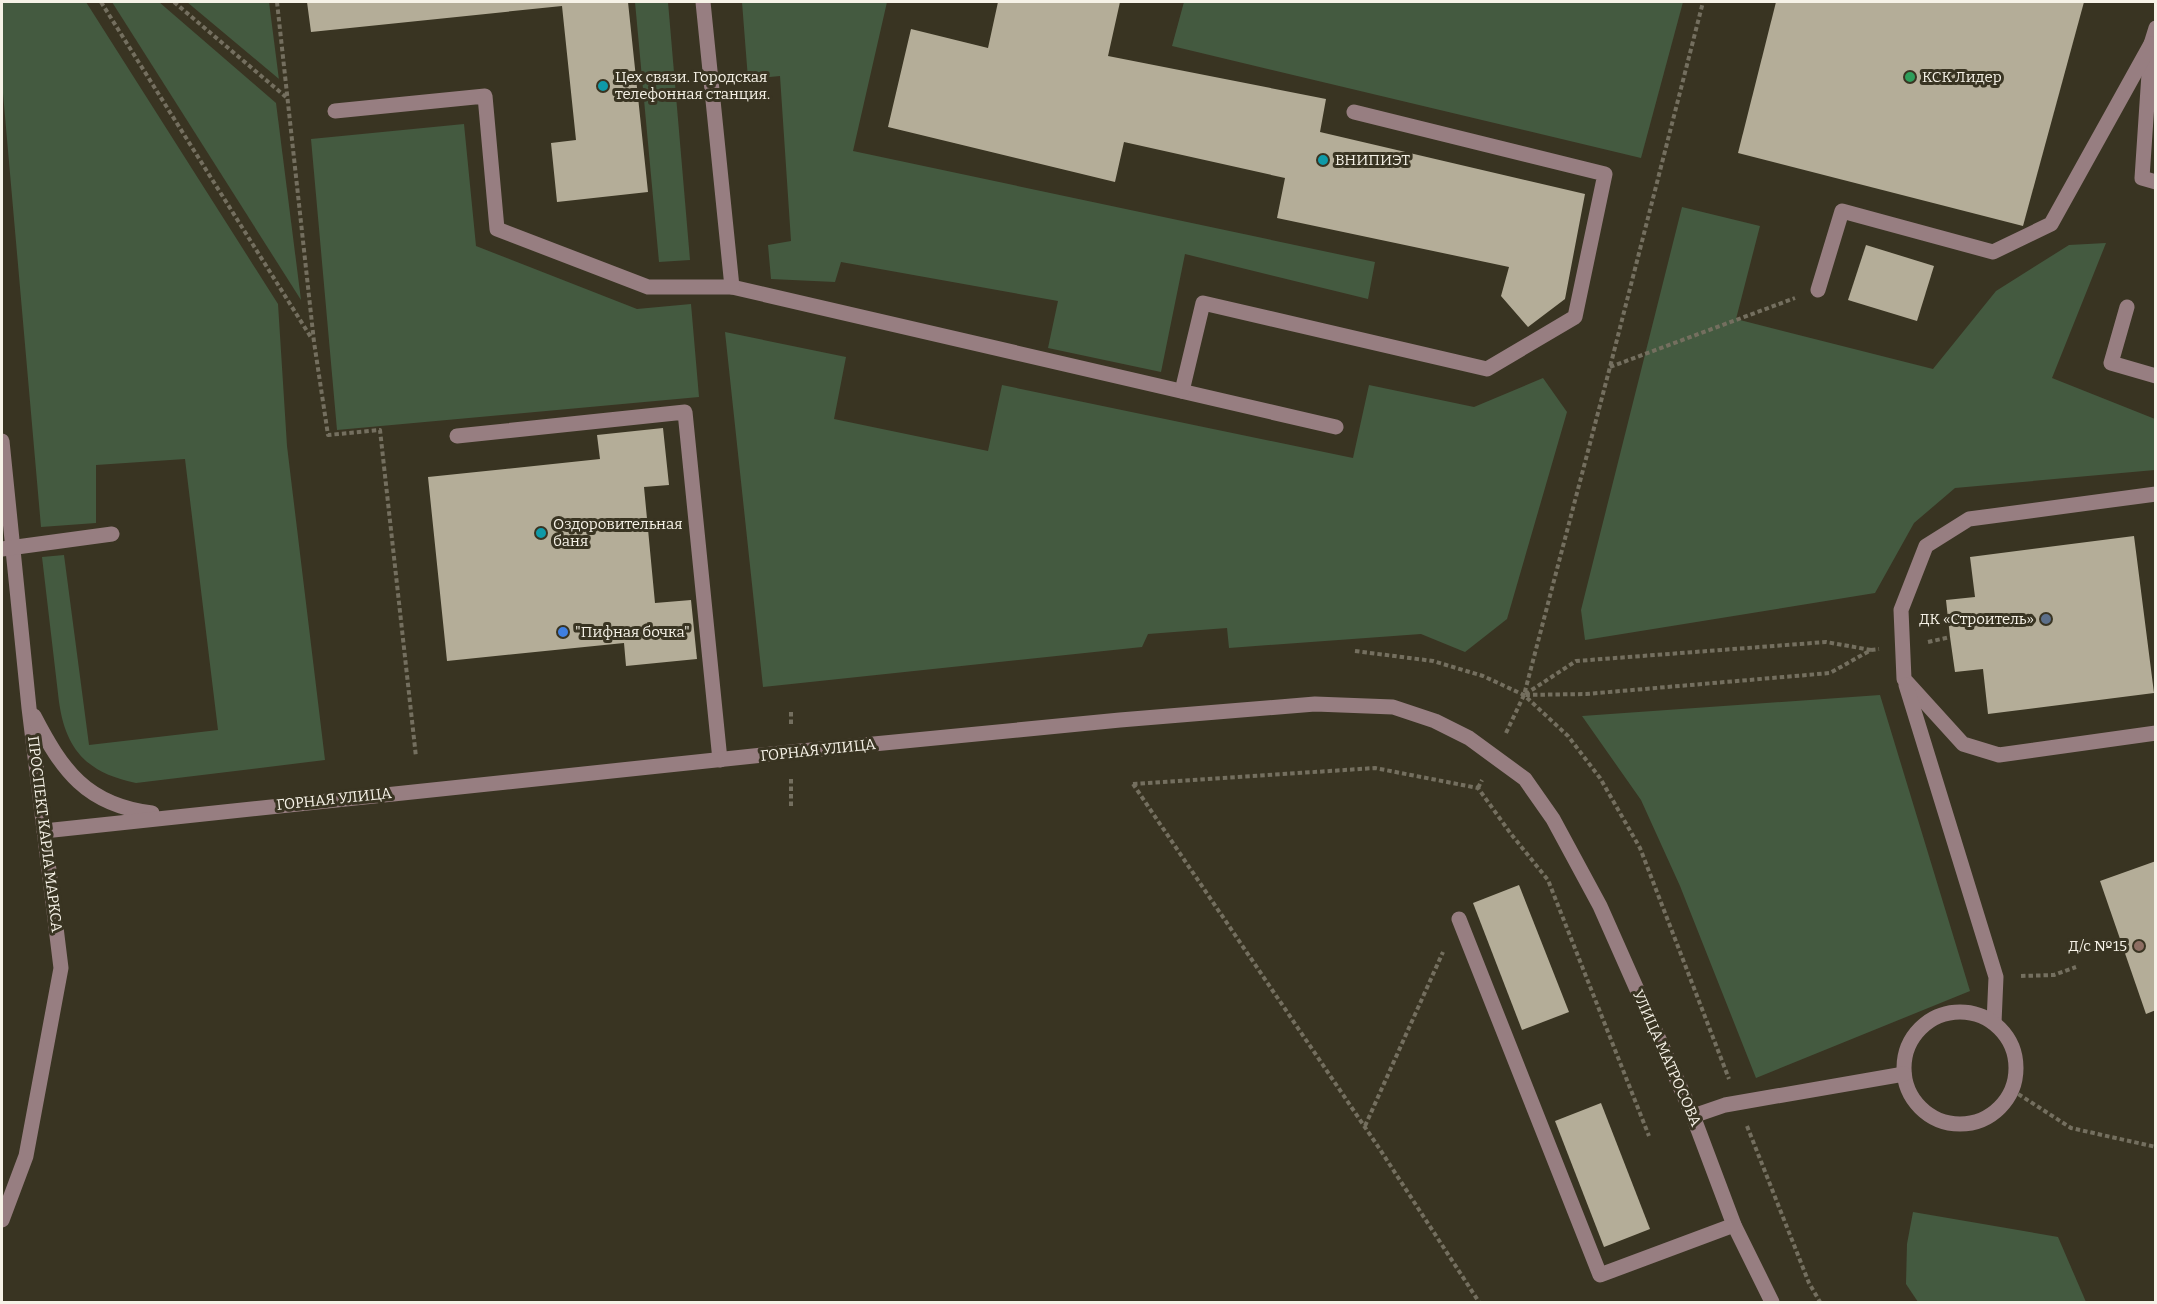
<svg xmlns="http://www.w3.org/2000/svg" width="2157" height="1304" font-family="Bitter,serif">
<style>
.green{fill:#445a40}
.building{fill:#b4ad98}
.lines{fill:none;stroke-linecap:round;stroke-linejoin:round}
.path{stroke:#746f5f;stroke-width:4;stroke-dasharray:4.5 3;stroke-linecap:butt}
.minor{stroke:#977e81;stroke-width:15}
.leisure-dot{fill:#2e9e5b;stroke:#393422;stroke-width:2}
.culture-dot{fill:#0f9aa8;stroke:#393422;stroke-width:2}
.service-dot{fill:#5c6f8a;stroke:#393422;stroke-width:2}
.shop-dot{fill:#3f7fe0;stroke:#393422;stroke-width:2}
.education-dot{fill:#8d6e63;stroke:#393422;stroke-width:2}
.labels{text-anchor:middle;stroke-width:6;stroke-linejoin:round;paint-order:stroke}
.poi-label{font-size:15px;fill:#f6f2e7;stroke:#393422;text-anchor:start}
.street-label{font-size:15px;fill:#f6f2e7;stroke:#393422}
</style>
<rect width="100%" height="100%" fill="#393422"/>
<g class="green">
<path d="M 2,2 L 86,2 L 278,304 L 287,446 L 325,760 L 136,783 C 88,773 66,751 59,702 L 42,557 L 64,555 L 89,745 L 218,730 L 185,459 L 96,465 L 96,523 L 41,527 L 2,82 Z"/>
<polygon points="112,2 159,2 276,103 301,300"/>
<polygon points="187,2 269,2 279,80 279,79"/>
<polygon points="635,2 668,2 690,260 659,262"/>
<polygon points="742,2 887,2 853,151 1375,262 1368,299 1185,254 1161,372 1048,348 1058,301 841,262 835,282 771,279 768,245 791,241 780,76 748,79"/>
<polygon points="1184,2 1683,2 1641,158 1172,46"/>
<polygon points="464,124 476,246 637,309 691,304 699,397 337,430 311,139"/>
<polygon points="1682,207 1760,226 1736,319 1933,369 1996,291 2069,245 2106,243 2052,378 2155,419 2155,470 1955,488 1914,523 1875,593 1585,640 1581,610"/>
<polygon points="725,332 846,357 834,419 988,451 1002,385 1353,458 1369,385 1474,407 1543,378 1567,412 1507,619 1465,652 1421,634 1229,648 1227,628 1148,634 1142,647 763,687"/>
<polygon points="1880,695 1970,991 1756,1078 1680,886 1641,800 1582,716"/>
<polygon points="1913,1212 2058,1237 2086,1302 1918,1302 1906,1284 1907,1244"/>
</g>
<g class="building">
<polygon points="307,2 628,2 648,192 557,202 551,143 576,140 562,6 311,32"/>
<polygon points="998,2 1120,2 1108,56 1326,99 1320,132 1585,194 1565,299 1528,327 1501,296 1509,267 1277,218 1285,178 1124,142 1115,182 888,127 911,29 988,48"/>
<polygon points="1776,2 2084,2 2023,226 1738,153"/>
<polygon points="1866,245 1934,266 1917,321 1848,300"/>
<polygon points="663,428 669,485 644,487 655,603 691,600 697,659 626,666 624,643 447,661 428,477 600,459 597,435"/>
<polygon points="2134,536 2154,693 1988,714 1983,669 1955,672 1950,637 1946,600 1975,597 1970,557"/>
<polygon points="2156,861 2156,1010 2146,1014 2100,881"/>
<polygon points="1519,885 1569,1012 1522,1030 1473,903"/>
<polygon points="1601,1103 1650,1229 1604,1247 1555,1121"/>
</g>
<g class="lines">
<g class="path">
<polyline points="101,2 312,339"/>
<polyline points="174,2 286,97"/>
<polyline points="277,2 314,342 328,435 380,430 416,757"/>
<polyline points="1610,367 1795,298"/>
<polyline points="1928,642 1950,637"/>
<polyline points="1871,650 1826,642 1576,661 1524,695 1586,694 1830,673 1871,650 1879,649"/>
<polyline points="1355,651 1433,661 1483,676 1524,695 1568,736 1600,778 1640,848 1729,1079"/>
<polyline points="791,712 791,727"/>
<polyline points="1506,733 1524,695 1610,367 1703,2"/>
<polyline points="1133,784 1375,768 1478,788 1511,834 1548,880 1649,1136"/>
<polyline points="1133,784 1379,1148 1479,1302"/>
<polyline points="1478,788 1482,780"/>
<polyline points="791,806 791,776"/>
<polyline points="2021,976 2054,975 2076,967"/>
<polyline points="2012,1090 2071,1128 2156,1147"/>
<polyline points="1365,1126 1443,952"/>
<polyline points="1747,1126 1809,1283 1820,1302"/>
</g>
<g class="minor">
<polyline points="703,2 732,287 1336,427"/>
<polyline points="2156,28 2151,44 2142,178 2156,182"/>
<polyline points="335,111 485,96 497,229 648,287 732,287"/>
<polyline points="1818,290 1842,211 1993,252 2051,224 2151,44"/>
<polyline points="2127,307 2111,363 2156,376"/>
<polyline points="1182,391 1203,303 1487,369 1575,317 1605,174 1354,112"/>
<polyline points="457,436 685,412 720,760"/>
<polyline points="2,441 29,708 61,968 26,1156 2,1220"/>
<polyline points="2156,494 1969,519 1926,546 1901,610 1904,679 1963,744 1999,755 2156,733"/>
<polyline points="2,549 112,534"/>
<polyline points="1906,685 1996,977 1994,1023"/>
<path d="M 34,716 C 62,770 86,805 152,813"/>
<polyline points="44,831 791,752 1120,720 1315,704 1393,707 1435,721 1469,738 1525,779 1553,819 1600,906 1693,1116 1734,1225 1772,1302"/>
<polyline points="1459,919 1600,1275 1734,1225"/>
<circle cx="1960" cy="1068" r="56"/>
<polyline points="1693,1116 1725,1105 1904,1074"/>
</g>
</g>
<circle class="leisure-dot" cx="1910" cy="77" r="6"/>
<g class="culture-dot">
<circle cx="603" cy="86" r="6"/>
<circle cx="1323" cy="160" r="6"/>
<circle cx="541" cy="533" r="6"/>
</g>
<circle class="service-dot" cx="2046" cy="619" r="6"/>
<circle class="shop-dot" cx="563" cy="632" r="6"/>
<circle class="education-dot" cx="2139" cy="946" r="6"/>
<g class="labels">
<g class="poi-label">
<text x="615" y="82">Цех связи. Городская<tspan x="615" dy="17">телефонная станция.</tspan></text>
<text x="1922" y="82">КСК Лидер</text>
<text x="1335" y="165">ВНИПИЭТ</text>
<text x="553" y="529">Оздоровительная<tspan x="553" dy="17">баня</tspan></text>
<text x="2034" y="624" text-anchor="end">ДК «Строитель»</text>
<text x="575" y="637">"Пифная бочка"</text>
<text x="2127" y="951" text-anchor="end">Д/с №15</text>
</g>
<g class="street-label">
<text transform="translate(818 750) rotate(-6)" y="5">ГОРНАЯ УЛИЦА</text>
<text transform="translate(334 799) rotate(-6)" y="5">ГОРНАЯ УЛИЦА</text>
<text transform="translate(45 834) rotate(83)" y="5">ПРОСПЕКТ КАРЛА МАРКСА</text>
<text transform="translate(1667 1058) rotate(66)" y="5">УЛИЦА МАТРОСОВА</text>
</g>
</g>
<rect width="2157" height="1304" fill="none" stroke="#f6f2e7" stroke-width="6"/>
</svg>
